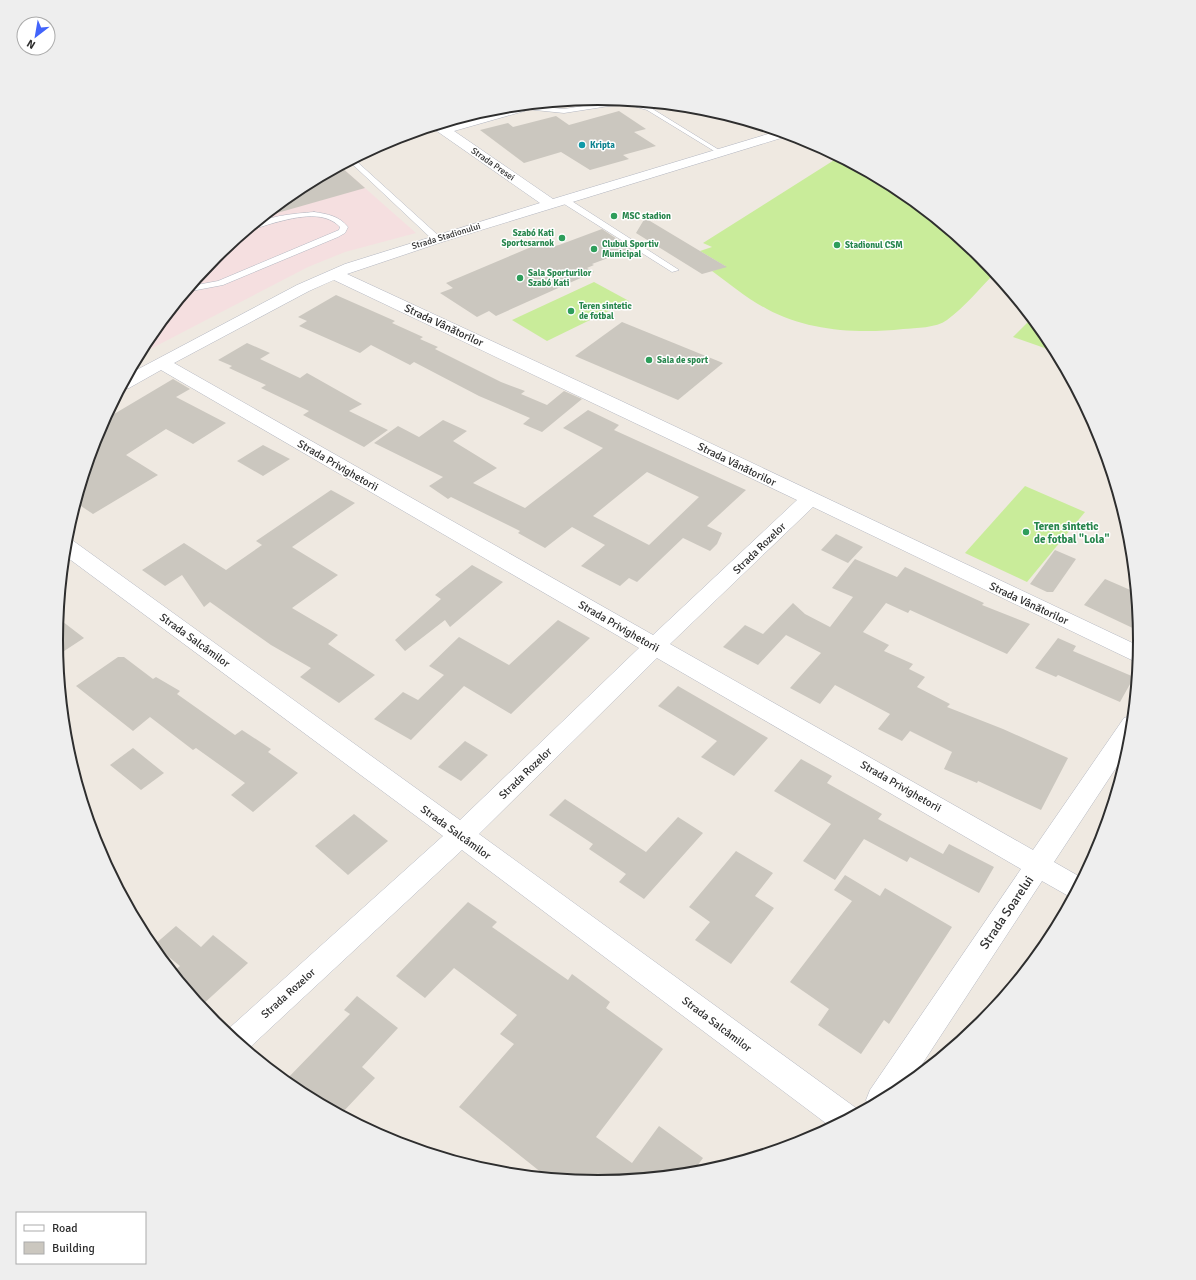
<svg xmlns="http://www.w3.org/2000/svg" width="1196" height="1280" font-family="Signika,sans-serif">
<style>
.medical{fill:#f5dfe0}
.pitch{fill:#c9ec9a}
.building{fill:#cbc7bf;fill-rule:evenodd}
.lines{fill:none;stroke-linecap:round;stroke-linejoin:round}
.lane-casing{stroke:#b4b7c1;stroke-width:1}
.street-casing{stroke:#b4b7c1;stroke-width:1}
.lane{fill:#fff;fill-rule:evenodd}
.street{fill:#fff;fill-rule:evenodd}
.culture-dot{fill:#0f9aa8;stroke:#fff;stroke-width:1.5}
.leisure-dot{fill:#2e9e5b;stroke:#fff;stroke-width:1.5}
.labels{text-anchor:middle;stroke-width:3;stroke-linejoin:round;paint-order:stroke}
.far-culture-label{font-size:9px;font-weight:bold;fill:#0d838f;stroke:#fff;text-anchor:start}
.far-street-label{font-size:9px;fill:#2e2e2e;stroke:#fff}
.far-leisure-label{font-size:9px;font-weight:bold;fill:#27864d;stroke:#fff;text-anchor:start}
.street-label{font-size:11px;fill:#2e2e2e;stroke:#fff}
.leisure-label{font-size:11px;font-weight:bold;fill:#27864d;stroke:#fff;text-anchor:start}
.near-street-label{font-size:13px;fill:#2e2e2e;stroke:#fff}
.rim{fill:none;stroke:#2e2e2e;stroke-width:2}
</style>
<rect width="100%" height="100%" fill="#efe9e1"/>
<polygon class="medical" points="340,166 416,233 345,252 308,267 139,355 147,339 215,257 297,189"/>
<g class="pitch">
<path d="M 839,157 L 899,189 L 981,257 L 995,273 C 980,288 965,307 947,320 C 936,328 916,328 903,329 C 858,334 807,331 767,309 C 747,299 730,284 712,271 L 725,266 L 700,251 L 712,247 L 703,243 Z"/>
<polygon points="594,282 629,301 547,341 512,320"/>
<polygon points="1032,318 1049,339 1056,352 1013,337"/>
<polygon points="1025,486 1085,512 1027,582 965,553"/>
</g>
<g class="building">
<polygon points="619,111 646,129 634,132 656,146 623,155 629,159 590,170 561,152 524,163 480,130 508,123 513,127 556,116 569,125"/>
<polygon points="340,166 365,188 263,217 297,189"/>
<polygon points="645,218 700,251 727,267 702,274 636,233"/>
<polygon points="602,229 632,249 592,264 594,265 587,268 594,272 496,316 489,311 477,317 440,293 453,288 446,283 543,242 550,247 559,245"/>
<polygon points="336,295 395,321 392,323 423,337 420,339 438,347 435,349 501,382 525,391 521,394 547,405 564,391 582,399 542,432 523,424 530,418 479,396 414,362 410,365 371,345 360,353 299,326 307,321 298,317"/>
<polygon points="622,322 723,363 678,400 575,356"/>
<polygon points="247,343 270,353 260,359 300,378 307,373 362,404 349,411 388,430 364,447 303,415 309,411 261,388 266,385 229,368 232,366 218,360"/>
<polygon points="173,379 190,389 176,397 226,423 193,444 166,429 126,455 158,475 93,514 78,504 78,498 97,432 104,420"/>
<path d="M 588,410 L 619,425 L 614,430 L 746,490 L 707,526 L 722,533 L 717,544 L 710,551 L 683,538 L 637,582 L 629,578 L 620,586 L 581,566 L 605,545 L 572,527 L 545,548 L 518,533 L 520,531 L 451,497 L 448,499 L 429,486 L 443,477 L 374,443 L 398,426 L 419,437 L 443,420 L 467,431 L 453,441 L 497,468 L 473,483 L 525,508 L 603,448 L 563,428 ZM 647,472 L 699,497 L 649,545 L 593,516 Z"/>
<polygon points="263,445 290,459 263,476 237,461"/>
<polygon points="331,490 355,503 292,547 338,575 292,608 338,635 328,644 375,675 339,703 300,677 311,668 271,645 210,602 204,607 182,575 165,586 142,570 184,543 226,570 262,545 256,541"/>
<polygon points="836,534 863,547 848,563 821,550"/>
<polygon points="1055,550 1076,559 1053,592 1047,592 1030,584"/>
<polygon points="855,559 897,577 905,567 984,603 982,605 1030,624 1007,654 910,610 908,613 886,603 863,632 889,645 884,651 913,664 909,669 925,677 917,687 950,704 947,707 1003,729 1068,758 1041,810 978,781 977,783 944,769 952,752 910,731 902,741 878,729 890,714 835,685 820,704 790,688 821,653 786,635 758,665 723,647 745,625 763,634 793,603 805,614 830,627 853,597 832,588"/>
<polygon points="472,565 503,582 450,627 445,620 405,651 395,640 441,599 435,595"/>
<polygon points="1105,579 1135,592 1139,631 1084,605"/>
<polygon points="58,618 84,638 58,655 56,640"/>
<polygon points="558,620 590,638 511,714 464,686 411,740 374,719 403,692 418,700 444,675 429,666 459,637 509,665"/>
<polygon points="1058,638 1076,646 1073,651 1134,677 1120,702 1058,675 1056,677 1035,668"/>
<polygon points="118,657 124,657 153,679 156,677 180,691 177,694 235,735 242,730 271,749 268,752 298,773 253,812 231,795 245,783 196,748 193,750 150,717 133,731 76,686"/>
<polygon points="678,686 768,738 734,776 701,757 717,741 658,706"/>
<polygon points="465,741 488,755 461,781 438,767"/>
<polygon points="133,748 164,773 141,790 110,765"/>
<polygon points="801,759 832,776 827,783 882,814 878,819 943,854 949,844 994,867 979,893 910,857 907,862 864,839 835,880 803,861 831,824 774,791"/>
<polygon points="565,799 646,852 678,817 703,833 644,899 619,882 626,874 589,849 593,844 549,815"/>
<polygon points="354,814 388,841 348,875 315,846"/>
<polygon points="736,851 773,873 755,896 774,908 731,964 695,940 710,922 689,907"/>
<polygon points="845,875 880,896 885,888 952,927 889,1024 884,1020 861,1054 818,1025 829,1009 790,982 852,901 834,890"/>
<polygon points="468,902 497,922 492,927 568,980 572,974 610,1002 606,1008 663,1049 596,1137 632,1163 659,1126 703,1158 692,1173 598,1182 547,1177 459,1107 514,1044 500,1034 517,1015 454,968 425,998 396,976"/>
<polygon points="176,926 201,947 213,935 248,963 201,1006 173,972 180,966 154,945"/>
<polygon points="357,996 398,1028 362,1067 375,1078 341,1114 297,1091 285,1081 350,1014 344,1010"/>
</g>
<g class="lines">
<defs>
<g id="lane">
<polygon points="632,101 651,108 724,153 719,154 647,110 630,105 609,106 564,113 525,109 522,107 525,105 564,109 609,102"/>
<polygon points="354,159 440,237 440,241 434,241 349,161"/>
<polygon points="561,198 567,198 679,270 672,272 561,202"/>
<path d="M 314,212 C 328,214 339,216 348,227 L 345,233 L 338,237 L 223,285 L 186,292 L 191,286 L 218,281 L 339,230 L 340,227 C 323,209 292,218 270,224 C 263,226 256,229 249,229 C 265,215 294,214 314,212 Z"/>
</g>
<path id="street" d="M 537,104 L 535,108 L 454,131 L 553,199 L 778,131 L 791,135 L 442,242 L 347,274 L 619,400 L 1139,646 L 1138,663 L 813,507 L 670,644 L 1033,850 L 1124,718 L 1133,715 L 1129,748 L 1054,862 L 1082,878 L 1072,898 L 1042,881 L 911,1081 L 899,1091 L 869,1107 L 866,1100 L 870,1090 L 1021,869 L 657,658 L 479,834 L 856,1108 L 858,1113 L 831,1127 L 462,850 L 247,1050 L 226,1031 L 443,836 L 64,555 L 66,539 L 72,540 L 460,820 L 639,648 L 161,370 L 129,388 L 121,389 L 129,374 L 297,285 L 345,264 L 540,203 L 431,127 L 442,124 L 445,126 L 512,106 ZM 334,280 L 797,500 L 653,635 L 174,363 L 309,291 Z"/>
</defs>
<use href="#lane" class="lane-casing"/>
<use href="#street" class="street-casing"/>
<use href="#lane" class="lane"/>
<use href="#street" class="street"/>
</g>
<circle class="culture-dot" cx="582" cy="145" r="4"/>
<g class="leisure-dot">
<circle cx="614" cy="216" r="4"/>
<circle cx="562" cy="238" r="4"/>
<circle cx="837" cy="245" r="4"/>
<circle cx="594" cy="249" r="4"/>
<circle cx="520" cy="278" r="4"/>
<circle cx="571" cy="311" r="4"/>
<circle cx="649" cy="360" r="4"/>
<circle cx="1026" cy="532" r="4"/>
</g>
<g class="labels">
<g class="far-culture-label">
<text x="590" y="148">Kripta</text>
</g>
<g class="far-street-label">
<text transform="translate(493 164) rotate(35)" y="3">Strada Presei</text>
<text transform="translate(446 236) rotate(-17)" y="3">Strada Stadionului</text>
</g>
<g class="far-leisure-label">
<text x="622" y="219">MSC stadion</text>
<text x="554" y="236" text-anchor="end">Szabó Kati<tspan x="554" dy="10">Sportcsarnok</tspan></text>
<text x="602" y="247">Clubul Sportiv<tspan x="602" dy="10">Municipal</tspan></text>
<text x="845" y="248">Stadionul CSM</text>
<text x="528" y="276">Sala Sporturilor<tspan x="528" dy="10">Szabó Kati</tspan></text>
<text x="579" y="309">Teren sintetic<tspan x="579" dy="10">de fotbal</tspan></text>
<text x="657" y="363">Sala de sport</text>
</g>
<g class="street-label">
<text transform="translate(444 325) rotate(25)" y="4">Strada Vânătorilor</text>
<text transform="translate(737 464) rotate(26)" y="4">Strada Vânătorilor</text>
<text transform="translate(338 465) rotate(30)" y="4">Strada Privighetorii</text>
<text transform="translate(759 548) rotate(-44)" y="4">Strada Rozelor</text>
<text transform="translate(1029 603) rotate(25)" y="4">Strada Vânătorilor</text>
<text transform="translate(619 626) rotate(30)" y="4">Strada Privighetorii</text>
<text transform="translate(195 640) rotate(36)" y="4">Strada Salcâmilor</text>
<text transform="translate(525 773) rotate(-44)" y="4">Strada Rozelor</text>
<text transform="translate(901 786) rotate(30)" y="4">Strada Privighetorii</text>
<text transform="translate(456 832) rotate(36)" y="4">Strada Salcâmilor</text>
<text transform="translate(288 993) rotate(-42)" y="4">Strada Rozelor</text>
<text transform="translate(717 1024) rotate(37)" y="4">Strada Salcâmilor</text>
</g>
<g class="leisure-label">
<text x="1034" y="530">Teren sintetic<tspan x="1034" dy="13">de fotbal "Lola"</tspan></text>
</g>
<g class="near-street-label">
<text transform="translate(1006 912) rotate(-56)" y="5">Strada Soarelui</text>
</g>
</g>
<path d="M0 0H1196V1280H0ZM63 640a535 535 0 1 1 1070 0a535 535 0 1 1-1070 0Z" fill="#eee" fill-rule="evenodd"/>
<path class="rim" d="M63 640a535 535 0 1 1 1070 0a535 535 0 1 1-1070 0Z"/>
<rect x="16" y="1212" width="130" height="52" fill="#ffffff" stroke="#ababab"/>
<rect x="24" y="1225" width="20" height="6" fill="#ffffff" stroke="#ababab"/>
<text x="52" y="1232" font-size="12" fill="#2e2e2e">Road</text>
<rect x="24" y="1242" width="20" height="12" fill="#cbc7bf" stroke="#ababab"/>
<text x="52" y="1252" font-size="12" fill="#2e2e2e">Building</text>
<g transform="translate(36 36) rotate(211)"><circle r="19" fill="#ffffff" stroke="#ababab"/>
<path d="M0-3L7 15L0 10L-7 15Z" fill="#4264fb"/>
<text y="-6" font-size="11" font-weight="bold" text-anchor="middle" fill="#2e2e2e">N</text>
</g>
</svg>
